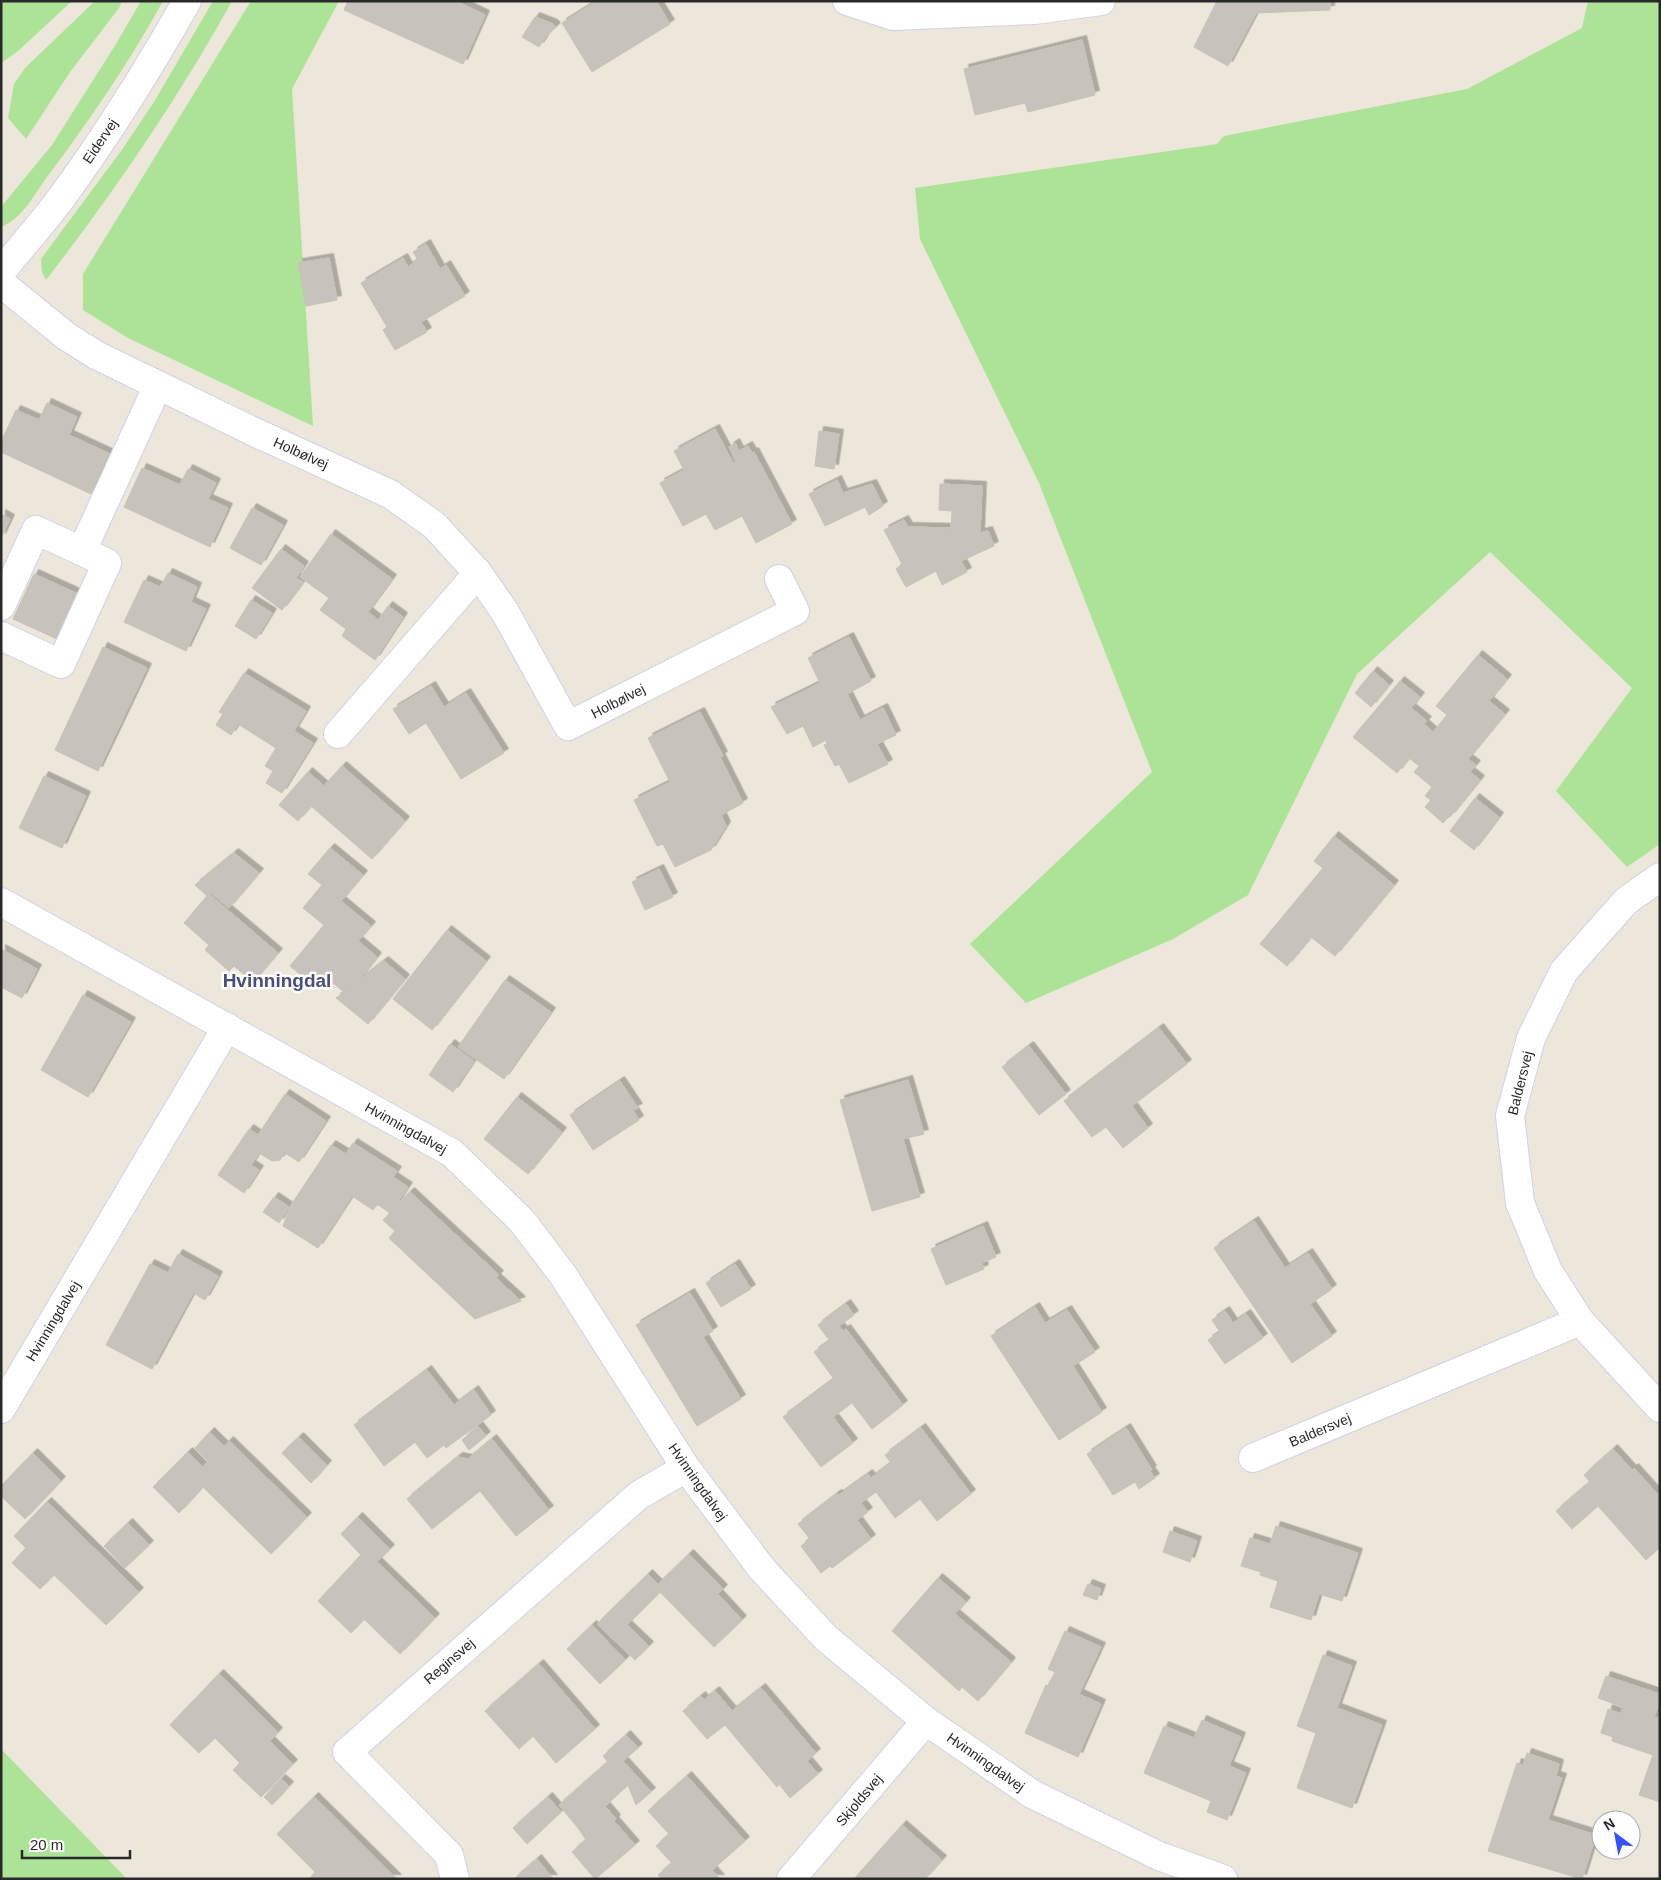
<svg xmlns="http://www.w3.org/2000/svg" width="1661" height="1880" font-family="Arial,sans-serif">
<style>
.green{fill:#ace396}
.building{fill:#c7c2bb;stroke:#c7c2b5;filter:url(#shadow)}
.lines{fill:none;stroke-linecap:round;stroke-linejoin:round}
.minor-casing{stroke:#d0d3e3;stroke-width:30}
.tertiary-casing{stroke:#d0d3e3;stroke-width:30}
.minor{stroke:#fff;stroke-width:28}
.tertiary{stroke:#fff;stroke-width:28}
.labels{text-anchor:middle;stroke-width:5;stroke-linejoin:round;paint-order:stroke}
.street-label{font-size:14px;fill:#292929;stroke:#fff}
.district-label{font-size:19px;font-weight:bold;fill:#494f7a;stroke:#fff}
</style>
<defs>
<filter id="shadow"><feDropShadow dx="4.5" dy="-4.5" stdDeviation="0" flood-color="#0004"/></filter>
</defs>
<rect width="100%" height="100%" fill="#ece6db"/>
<g class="green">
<polygon points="1,1 72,1 18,51 1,63"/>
<polygon points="95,1 122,1 119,8 70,72 26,139 8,118 14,84 25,68"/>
<path d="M 141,1 L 163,1 C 129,63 89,121 47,177 C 34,195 22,219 1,227 L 1,207 L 52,145 L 116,44 Z"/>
<path d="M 213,1 L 232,1 C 178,99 114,192 46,280 L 42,272 L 41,259 L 121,151 L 154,102 Z"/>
<polygon points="251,1 339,1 292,89 313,426 128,338 83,310 83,274"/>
<polygon points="1588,1 1660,1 1660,844 1627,867 1556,791 1632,688 1490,552 1357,674 1248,895 1173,939 1026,1003 970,944 1152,772 1039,483 920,239 915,188 1217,144 1224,136 1467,89 1582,28"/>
<polygon points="1,1749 127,1879 1,1879"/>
</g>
<g class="building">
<polygon points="348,1 456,1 485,15 463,64 344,10"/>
<polygon points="597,1 656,1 670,24 592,72 562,23"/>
<polygon points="1217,1 1330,1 1330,10 1256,13 1228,66 1194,47"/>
<polygon points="535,17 553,24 556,27 546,36 539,47 522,37"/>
<polygon points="1082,40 1095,95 1028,112 1025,103 975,115 964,69"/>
<polygon points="426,244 440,269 446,265 465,296 421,322 427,332 395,350 383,330 387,327 361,283 403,258 408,267 418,260 413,252"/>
<polygon points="329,258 337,300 306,306 298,263"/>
<polygon points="47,403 77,417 69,435 110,454 91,494 1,452 1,442 16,410 39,420"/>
<polygon points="715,429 733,463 736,462 729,447 735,443 739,451 748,446 752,453 754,452 792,524 756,543 742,516 715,530 706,514 683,526 660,483 684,470 674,451"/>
<polygon points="819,431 839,434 834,469 815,466"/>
<polygon points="142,468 180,485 188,469 216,483 208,499 228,508 210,547 124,507"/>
<polygon points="837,480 843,493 872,484 883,506 869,515 865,507 825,526 809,494"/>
<polygon points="940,484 982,486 980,533 988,531 994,546 961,561 967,572 942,585 936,571 906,587 896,569 902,564 884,530 904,520 908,527 950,528 951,533 952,511 939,510"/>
<polygon points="252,508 283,525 261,565 230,548"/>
<polygon points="1,514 10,519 1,538"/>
<polygon points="331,534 392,579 368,612 378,620 388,606 403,617 375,660 342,636 346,629 320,610 329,598 300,577"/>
<polygon points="281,549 304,566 296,578 303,582 282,610 252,588"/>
<polygon points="168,573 197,587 191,602 206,609 186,651 124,622 144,580 160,587"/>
<polygon points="34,574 78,594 57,639 13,619"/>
<polygon points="251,600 272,613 256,639 235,626"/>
<polygon points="849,637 871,681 847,694 860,720 883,708 896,735 877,744 888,764 849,783 839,764 835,766 824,745 827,744 826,740 813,747 803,726 787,734 771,707 820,683 808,658"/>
<polygon points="103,647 147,668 98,771 55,750"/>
<polygon points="1478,655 1507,679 1489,701 1505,714 1468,759 1476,765 1470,772 1480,780 1450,817 1449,816 1443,823 1425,807 1431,800 1425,796 1432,787 1414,772 1419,766 1409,758 1397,773 1353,737 1400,681 1420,697 1411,708 1427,721 1424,724 1433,732 1447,715 1436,706"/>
<polygon points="1373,671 1389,685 1371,707 1355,693"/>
<polygon points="244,673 306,711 294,731 313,743 282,793 266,783 273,771 265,766 276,748 238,724 231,735 216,725 223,714 219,712"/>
<polygon points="431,686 444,707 466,693 504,753 461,779 426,723 409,734 393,709"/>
<polygon points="700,712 723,756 720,757 743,803 721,815 726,826 711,850 675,867 663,844 657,846 634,800 670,782 648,738"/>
<polygon points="342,766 405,821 372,859 311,806 298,821 279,805 308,772 324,786"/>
<polygon points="44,776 86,796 62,848 19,828"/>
<polygon points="1475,798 1499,817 1474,850 1450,831"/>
<polygon points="1334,836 1394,885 1335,956 1311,937 1287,966 1260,944 1323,868 1314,861"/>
<polygon points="330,848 363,875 341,901 371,926 358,941 377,957 358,981 344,992 327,978 318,989 290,966 324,925 303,908 322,885 308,874"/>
<polygon points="234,853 259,873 229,908 210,892 209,894 278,953 253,982 234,966 229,971 205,950 209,945 184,923 207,896 195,885"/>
<polygon points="659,869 673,897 645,910 632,882"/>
<polygon points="447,930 486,961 432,1030 393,999"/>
<polygon points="1,949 37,969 22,998 1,987"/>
<polygon points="384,961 405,979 368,1024 336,998"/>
<polygon points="505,980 551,1012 504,1079 458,1047"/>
<polygon points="83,995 131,1022 88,1097 41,1070"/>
<polygon points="1159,1028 1187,1064 1132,1106 1148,1128 1123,1148 1106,1127 1092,1137 1064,1101"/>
<polygon points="450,1044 474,1061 453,1092 429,1075"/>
<polygon points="1029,1046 1066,1094 1039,1115 1002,1067"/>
<polygon points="908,1080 924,1134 903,1139 920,1197 872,1211 840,1100"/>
<polygon points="620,1081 638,1108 633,1110 639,1120 593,1150 570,1115"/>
<polygon points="285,1094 326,1121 299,1162 285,1153 280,1160 272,1161 259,1153 251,1165 259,1170 244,1193 218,1175 249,1129 258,1135"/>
<polygon points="517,1097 562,1132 528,1174 484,1139"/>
<polygon points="353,1143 397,1171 393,1177 408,1187 395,1206 410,1192 499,1275 496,1278 521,1301 475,1319 389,1238 395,1231 383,1220 390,1213 377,1204 373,1210 352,1196 318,1248 283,1226 291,1205 331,1145 346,1154"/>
<polygon points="274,1197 289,1207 279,1223 263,1212"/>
<polygon points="1254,1221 1285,1268 1308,1253 1332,1289 1310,1304 1332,1336 1292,1363 1214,1248"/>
<polygon points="983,1226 996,1257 982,1263 984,1269 946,1285 931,1249"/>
<polygon points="178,1254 218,1276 205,1300 193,1293 152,1369 106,1345 150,1264 168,1273"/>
<polygon points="735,1264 751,1289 721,1307 706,1283"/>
<polygon points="690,1293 713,1331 703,1337 741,1399 697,1426 636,1325"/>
<polygon points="846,1304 854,1315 839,1326 843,1331 846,1329 903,1405 872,1429 852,1403 833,1417 853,1443 821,1467 783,1417 834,1379 814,1352 830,1341 818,1325"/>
<polygon points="1035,1307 1045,1323 1067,1310 1095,1352 1073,1366 1102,1412 1059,1440 991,1336"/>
<polygon points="1225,1311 1233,1323 1246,1314 1263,1338 1225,1364 1208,1340 1220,1332 1212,1320"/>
<polygon points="427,1370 454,1405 474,1390 491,1415 446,1448 444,1445 427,1458 415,1442 384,1466 354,1425"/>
<polygon points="478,1426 486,1436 469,1450 462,1440"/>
<polygon points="921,1428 971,1494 937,1521 920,1499 895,1518 876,1492 861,1503 868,1512 857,1520 871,1539 832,1568 830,1566 821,1573 801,1546 810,1539 798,1524 837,1494 839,1495 868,1474 871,1478 891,1463 885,1455"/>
<polygon points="1126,1428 1152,1470 1150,1471 1155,1478 1139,1489 1135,1482 1113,1495 1087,1454"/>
<polygon points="210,1432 224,1446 229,1441 307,1517 271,1554 203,1487 179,1513 153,1487 188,1452 203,1467 208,1461 195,1448"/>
<polygon points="299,1437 327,1465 311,1483 282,1453"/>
<polygon points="492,1439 549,1510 516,1536 480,1491 432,1529 407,1499 458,1457 468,1459"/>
<polygon points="1613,1449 1632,1470 1634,1468 1660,1497 1660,1547 1646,1560 1598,1506 1572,1529 1556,1511 1590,1482 1584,1475"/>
<polygon points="33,1453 61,1481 25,1519 1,1496 1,1486"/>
<polygon points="47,1502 139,1592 106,1625 54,1575 40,1589 12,1563 26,1548 14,1536"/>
<polygon points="358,1517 390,1549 377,1562 435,1618 400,1654 364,1619 351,1633 318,1601 361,1555 341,1534"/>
<polygon points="128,1523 149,1545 125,1568 104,1546"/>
<polygon points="1276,1526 1358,1553 1342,1601 1319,1594 1311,1620 1270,1607 1278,1581 1260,1575 1261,1572 1241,1566 1250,1538 1270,1544"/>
<polygon points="1170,1531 1197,1541 1190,1562 1163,1552"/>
<polygon points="689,1554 723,1589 718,1594 742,1620 714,1647 660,1592 627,1625 649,1646 635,1660 597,1624 648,1574 658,1584"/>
<polygon points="938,1578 966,1602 955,1614 1011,1662 978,1701 962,1687 959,1691 892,1631"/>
<polygon points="1088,1584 1101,1589 1097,1600 1083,1595"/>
<polygon points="592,1625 625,1660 600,1684 567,1649"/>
<polygon points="1065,1631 1101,1647 1079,1694 1101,1704 1078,1757 1025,1733 1046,1685 1048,1686 1055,1672 1048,1669"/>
<polygon points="1323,1655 1352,1666 1337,1708 1382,1725 1352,1808 1297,1788 1316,1733 1297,1726"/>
<polygon points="539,1664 595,1729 556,1763 533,1736 519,1749 485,1711"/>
<polygon points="219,1674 278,1732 270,1741 293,1764 261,1797 233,1770 240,1763 215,1738 199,1753 170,1725"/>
<polygon points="1606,1676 1660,1694 1660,1700 1654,1717 1660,1719 1660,1802 1639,1795 1653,1755 1612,1741 1613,1737 1601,1733 1608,1709 1621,1714 1623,1707 1598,1698"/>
<polygon points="761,1688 816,1753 807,1761 818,1774 790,1798 779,1784 777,1787 725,1725 707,1739 683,1711 701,1696 704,1700 715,1691 732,1711"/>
<polygon points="1202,1720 1241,1737 1229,1766 1246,1773 1227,1820 1207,1812 1211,1801 1144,1773 1164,1726 1194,1738"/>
<polygon points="626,1735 638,1748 623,1761 651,1792 636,1805 628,1785 605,1806 616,1819 614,1821 635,1845 595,1879 572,1852 586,1840 578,1828 559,1805 608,1762 603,1756"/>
<polygon points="1527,1753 1559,1764 1556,1776 1562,1778 1548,1820 1596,1835 1582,1879 1488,1851 1517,1763 1523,1765"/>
<polygon points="687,1776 745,1841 712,1870 720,1879 662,1879 658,1875 672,1863 656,1846 669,1834 648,1811"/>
<polygon points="281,1779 289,1786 272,1805 264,1797"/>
<polygon points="314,1797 397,1879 309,1879 315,1872 277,1834"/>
<polygon points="548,1797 561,1812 527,1844 513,1828"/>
<polygon points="902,1825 942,1860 925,1879 854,1879"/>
<polygon points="537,1859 553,1879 516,1879 515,1878"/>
</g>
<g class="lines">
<defs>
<g id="minor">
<polyline points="847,1 893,16 1034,10 1101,1"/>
<polyline points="1,283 66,336 96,355 250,430 390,494 434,525 478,573 505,612 568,726 795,611 779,579"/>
<polyline points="82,551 158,385"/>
<polyline points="1,606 36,530 107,563 61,664 1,636"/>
<polyline points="338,734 478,573"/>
<polyline points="1660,877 1626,901 1564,971 1531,1038 1510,1116 1520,1203 1548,1271 1580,1321 1660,1408"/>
<polyline points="1,1409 227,1027"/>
<polyline points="1253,1458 1580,1321"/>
<polyline points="455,1879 449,1855 347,1752 639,1495 686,1468"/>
<polyline points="791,1879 926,1721"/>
</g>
<g id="tertiary">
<path d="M 1,272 C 20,248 41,225 59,201 C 106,137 148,70 187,1"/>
<polyline points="1,902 452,1153 522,1221 563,1275 686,1468 762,1569 826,1638 926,1721 1032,1794 1159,1856 1223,1879"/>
</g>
</defs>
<use href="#minor" class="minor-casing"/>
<use href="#tertiary" class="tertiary-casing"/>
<use href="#minor" class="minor"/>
<use href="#tertiary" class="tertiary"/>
</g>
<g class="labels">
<g class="street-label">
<text transform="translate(100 141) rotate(-56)" y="5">Eidervej</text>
<text transform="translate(301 453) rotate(24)" y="5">Holbølvej</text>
<text transform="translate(618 701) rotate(-27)" y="5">Holbølvej</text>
<text transform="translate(1520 1083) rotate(-76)" y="5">Baldersvej</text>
<text transform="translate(406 1128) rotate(29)" y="5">Hvinningdalvej</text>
<text transform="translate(53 1321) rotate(-59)" y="5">Hvinningdalvej</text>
<text transform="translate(1320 1430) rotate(-23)" y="5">Baldersvej</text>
<text transform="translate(698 1482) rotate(55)" y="5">Hvinningdalvej</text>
<text transform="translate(449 1661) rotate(-41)" y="5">Reginsvej</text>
<text transform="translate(986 1762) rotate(35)" y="5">Hvinningdalvej</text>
<text transform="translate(859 1800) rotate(-50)" y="5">Skjoldsvej</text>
</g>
<g class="district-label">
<text x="277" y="987">Hvinningdal</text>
</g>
</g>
<rect width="1661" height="1880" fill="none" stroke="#292929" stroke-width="5"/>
<g transform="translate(1616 1835) rotate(328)"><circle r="24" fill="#ffffff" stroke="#a9a9a9"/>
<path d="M0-4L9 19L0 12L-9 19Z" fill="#3851fc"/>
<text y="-8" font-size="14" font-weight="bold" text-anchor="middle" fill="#292929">N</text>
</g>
<path d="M22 1850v8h108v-8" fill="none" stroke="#292929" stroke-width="2.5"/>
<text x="30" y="1850" font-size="15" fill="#292929" stroke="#ffffff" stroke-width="4" paint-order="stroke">20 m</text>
</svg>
